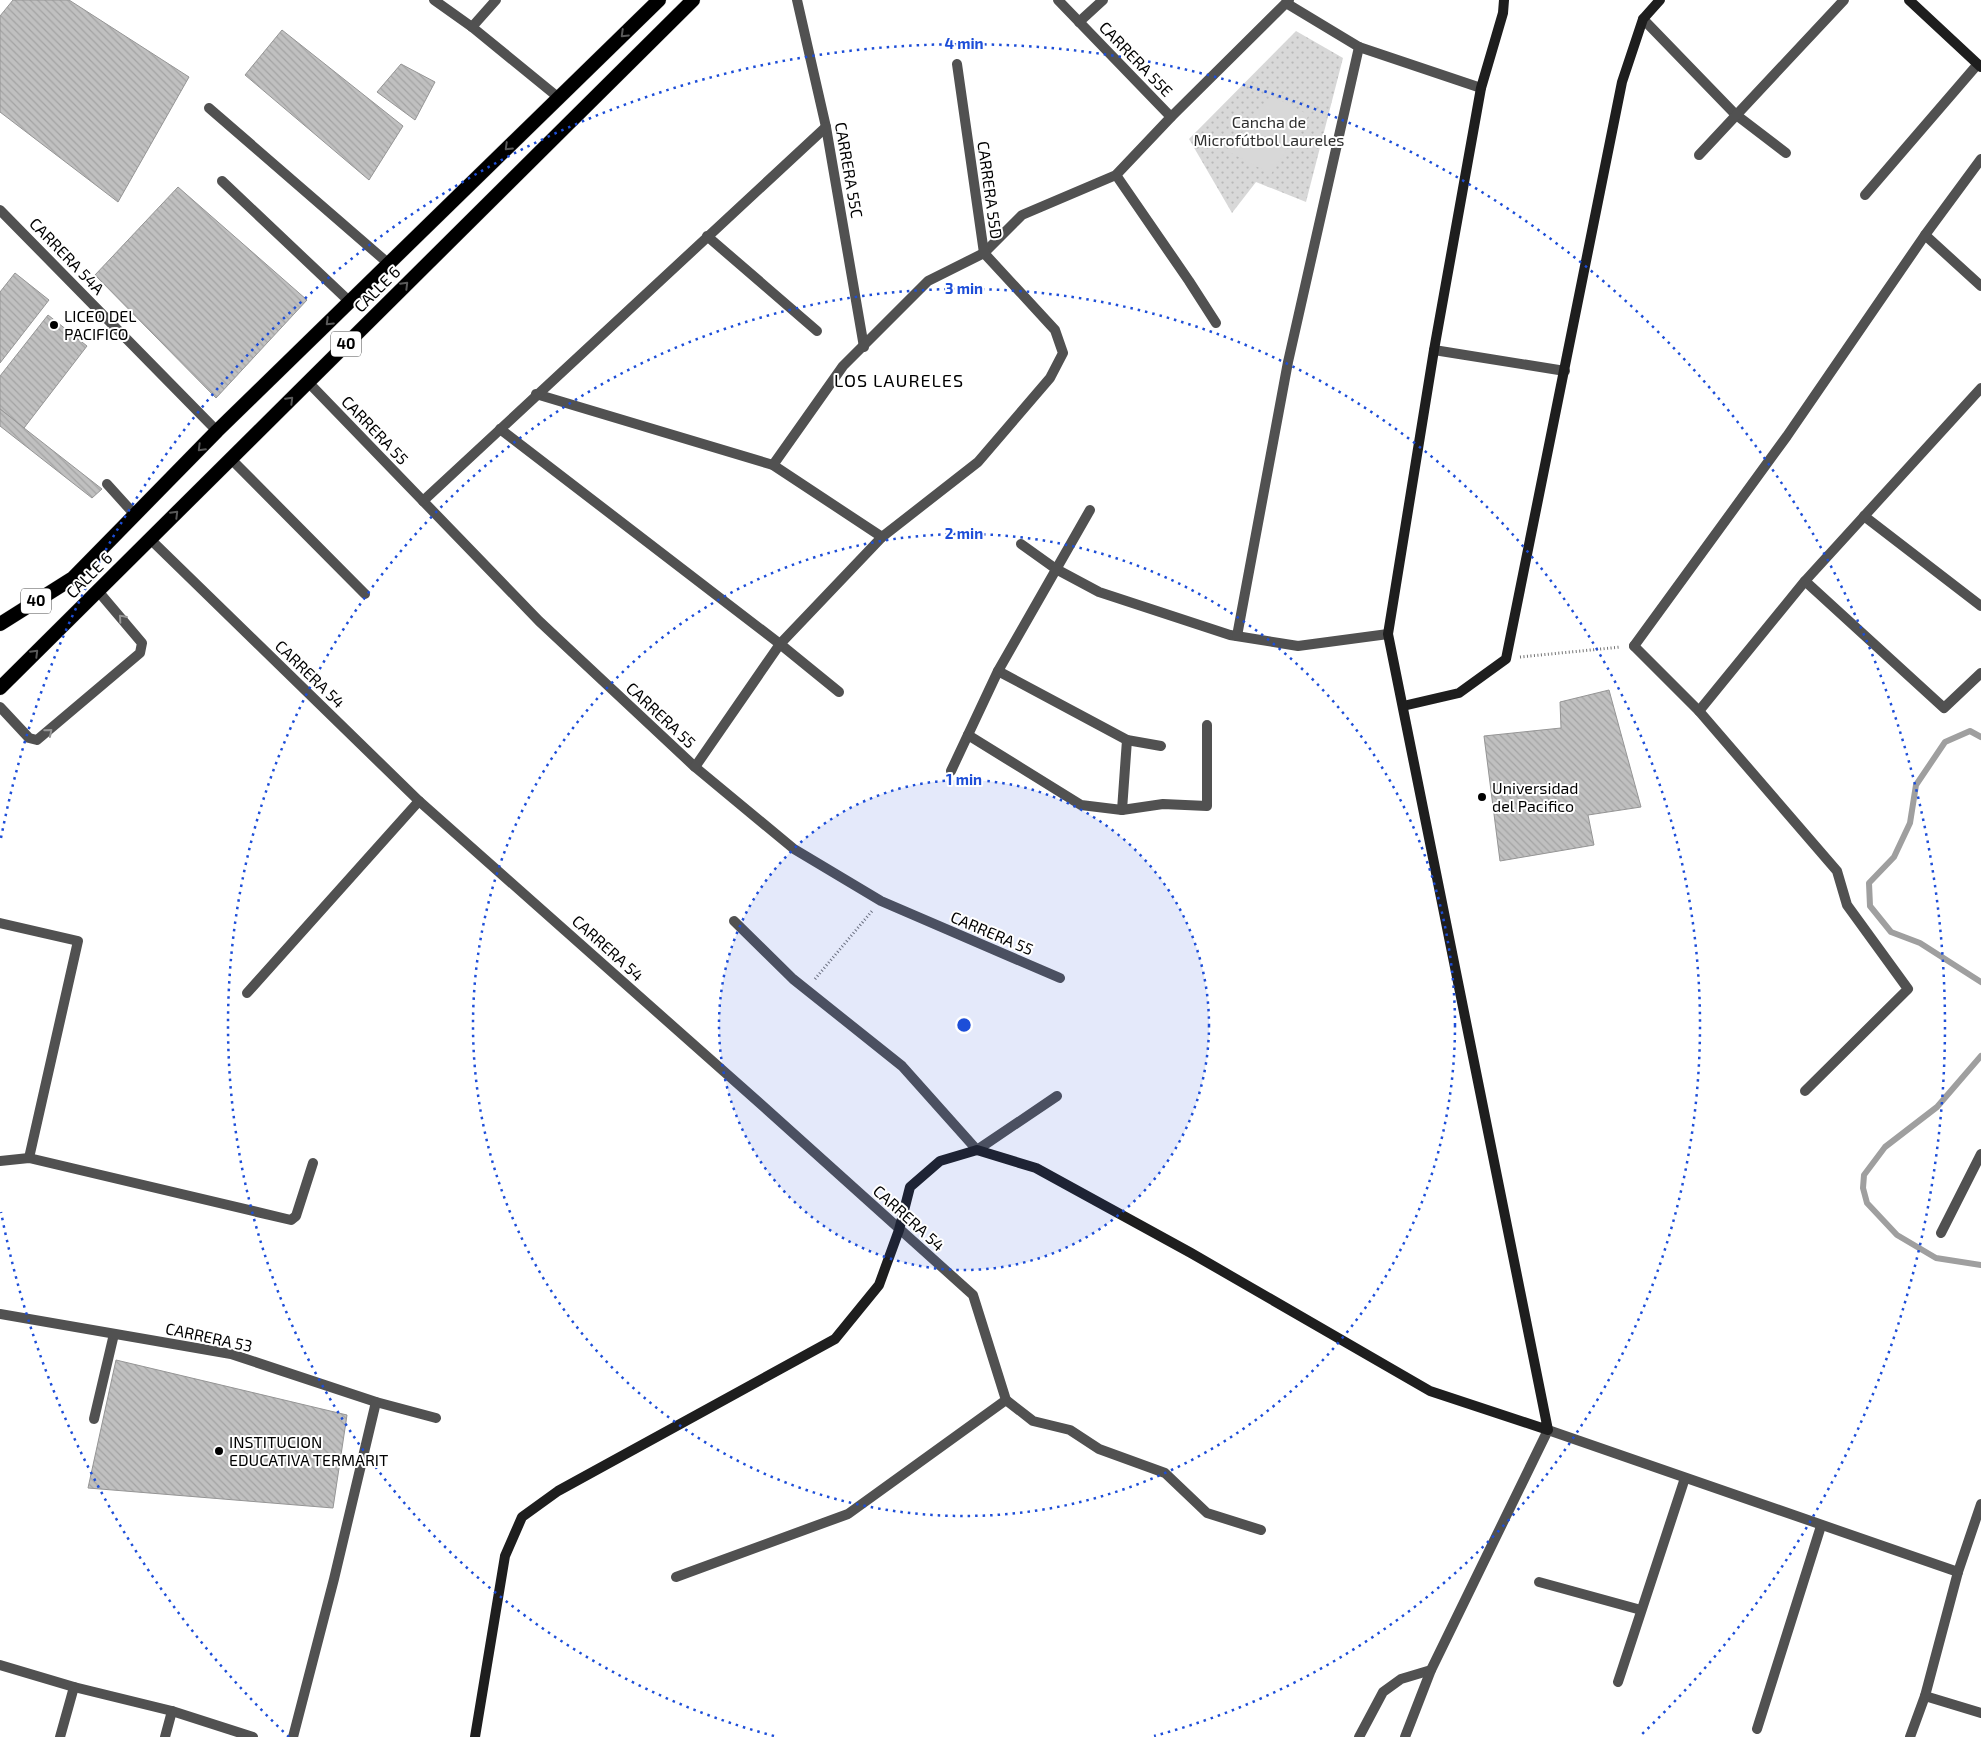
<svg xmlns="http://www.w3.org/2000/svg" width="1981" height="1737" font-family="'Exo 2',sans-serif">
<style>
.green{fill:url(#green-dots)}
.pitch{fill:#d8d8d8}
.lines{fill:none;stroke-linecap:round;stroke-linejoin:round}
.stream{stroke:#9f9f9f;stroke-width:6}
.building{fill:url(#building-back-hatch);stroke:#959595}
.trunk-casing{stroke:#dbdbdb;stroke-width:15}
.path{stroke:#737373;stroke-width:3;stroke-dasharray:1 2.5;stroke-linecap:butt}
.service{stroke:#515151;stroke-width:10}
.pedestrian{stroke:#515151;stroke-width:10}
.minor{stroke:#515151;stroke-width:10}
.secondary{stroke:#1e1e1e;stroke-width:10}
.trunk{stroke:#000;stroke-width:14}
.oneway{stroke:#595959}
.oneway2{stroke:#979797}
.ring{fill:none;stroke:#1d4ed8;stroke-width:2.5;stroke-dasharray:2.5 5}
.poi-dot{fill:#000;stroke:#fff;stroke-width:2}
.labels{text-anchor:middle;stroke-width:4;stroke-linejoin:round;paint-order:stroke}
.shield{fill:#fff;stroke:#4c4c4c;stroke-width:1}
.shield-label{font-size:15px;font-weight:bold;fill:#000}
.street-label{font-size:16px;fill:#000;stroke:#fff}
.park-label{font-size:16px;fill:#2f2f2f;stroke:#fff}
.poi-label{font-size:16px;fill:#000;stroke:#fff;text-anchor:start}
.neighbourhood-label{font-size:18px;letter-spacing:1px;fill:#000;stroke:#fff}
.centre{fill:#1d4ed8;stroke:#fff;stroke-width:2.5}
.ring-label{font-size:15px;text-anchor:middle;font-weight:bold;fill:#1d4ed8;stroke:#fff;stroke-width:4;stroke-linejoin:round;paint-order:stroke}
</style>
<defs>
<pattern id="green-dots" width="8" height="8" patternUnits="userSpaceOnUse" patternTransform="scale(1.25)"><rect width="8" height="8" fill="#d8d8d8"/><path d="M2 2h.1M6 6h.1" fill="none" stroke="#b8b8b8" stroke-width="1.8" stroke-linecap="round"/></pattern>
<pattern id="building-back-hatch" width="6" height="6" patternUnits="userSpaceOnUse" patternTransform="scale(1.25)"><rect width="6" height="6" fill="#c0c0c0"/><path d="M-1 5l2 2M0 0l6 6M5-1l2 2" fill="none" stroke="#a3a3a3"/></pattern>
</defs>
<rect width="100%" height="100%" fill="#fff"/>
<polygon class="green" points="1296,31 1343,58 1306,202 1256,182 1232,213 1189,139"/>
<polygon class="pitch" points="1272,96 1309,115 1271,174 1227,151"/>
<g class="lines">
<g class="stream">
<polyline points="1981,737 1970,731 1945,742 1916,785 1910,823 1894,857 1869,883 1870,906 1891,932 1920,943 1981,982"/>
<polyline points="1981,1056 1937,1107 1885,1147 1864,1175 1863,1188 1867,1203 1897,1235 1936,1258 1981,1265"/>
</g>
</g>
<g class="building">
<polygon points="13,0 69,0 189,77 118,202 0,112 0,16"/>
<polygon points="282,30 403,126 369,180 245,75"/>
<polygon points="401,64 435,82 415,120 377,92"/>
<polygon points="178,187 307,300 216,398 95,275"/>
<polygon points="15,273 49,300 0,363 0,292"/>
<polygon points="48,315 87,346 24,428 0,409 0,376"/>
<polygon points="0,409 24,428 102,489 92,498 0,426"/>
<polygon points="1609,690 1641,807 1588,815 1594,845 1500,861 1484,736 1561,728 1560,702"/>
<polygon points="116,1360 347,1415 333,1508 88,1488"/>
</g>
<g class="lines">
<defs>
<g id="trunk">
<polyline points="0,624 73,578 217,431 659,0"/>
<polyline points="0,688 693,0"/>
</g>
</defs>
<use href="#trunk" class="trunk-casing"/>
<g class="path">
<polyline points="1520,657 1621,647"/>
<polyline points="815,979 872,911"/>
</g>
<g class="service">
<polyline points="209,108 389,264"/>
<polyline points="222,181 350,302"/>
<polyline points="107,484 135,515"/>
<polyline points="0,707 29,738 37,740 140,653 142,643 98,591"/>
<polyline points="94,1419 114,1334"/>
</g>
<g class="pedestrian">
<polyline points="1864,516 1981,606"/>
<polyline points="1805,581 1944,708 1981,673"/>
<polyline points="1634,646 1699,711 1837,871 1847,905 1908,989 1805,1091"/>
<polyline points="1006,1400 1033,1421 1070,1430 1099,1449 1165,1473 1207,1513 1261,1530"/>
</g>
<g class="minor">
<polyline points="434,0 472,27 559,98"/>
<polyline points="797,0 826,127 864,347"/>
<polyline points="1058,0 1171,117"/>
<polyline points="1286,3 1359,47 1481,88"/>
<polyline points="1643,19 1735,114 1786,153"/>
<polyline points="1079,22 1103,0"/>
<polyline points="472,27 496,0"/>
<polyline points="1699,155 1844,0"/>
<polyline points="1116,175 1189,281 1216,323"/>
<polyline points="1865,195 1977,65"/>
<polyline points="0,210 217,431"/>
<polyline points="1925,235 1981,286"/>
<polyline points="707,236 817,331"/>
<polyline points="1434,350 1565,371"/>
<polyline points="308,382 539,621 695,767 794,849 881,901 1060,978"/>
<polyline points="536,394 773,465 882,537"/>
<polyline points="500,429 780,644 839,692"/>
<polyline points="231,459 365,594"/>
<polyline points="773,465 843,366 928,281 984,253 1022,215 1116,175 1171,117 1289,0"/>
<polyline points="423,501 826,127"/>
<polyline points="150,539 419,801 764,1107 973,1295 1006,1400 848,1514 676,1577"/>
<polyline points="1021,544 1056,569 1099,592 1230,635 1298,646 1388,634"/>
<polyline points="1237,636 1288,362 1359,47"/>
<polyline points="1634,646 1787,436 1925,235 1981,159"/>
<polyline points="998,671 1127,740 1161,746"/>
<polyline points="1699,711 1805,581 1981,388"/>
<polyline points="968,735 1081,805 1122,810 1163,804 1207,806 1207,725"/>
<polyline points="695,767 780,644 882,537 978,462 1050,378 1063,353 1055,330 984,253 957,64"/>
<polyline points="951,771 998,671 1090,510"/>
<polyline points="1122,810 1127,740"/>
<polyline points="734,921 793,979 902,1066 977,1150 1057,1096"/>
<polyline points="0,923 78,941 29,1158"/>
<polyline points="247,993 419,801"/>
<polyline points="0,1161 29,1158 291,1220 296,1216 313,1163"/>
<polyline points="1941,1233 1981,1154"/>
<polyline points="0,1314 231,1354 376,1402 436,1418"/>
<polyline points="1539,1582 1641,1610"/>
<polyline points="0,1665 74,1687 172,1711 253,1737"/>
<polyline points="1618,1682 1685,1478"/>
<polyline points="1925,1696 1981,1713"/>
<polyline points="1757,1729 1821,1526"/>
<polyline points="60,1737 74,1687"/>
<polyline points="165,1737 172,1711"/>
<polyline points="293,1737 334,1579 376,1402"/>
<polyline points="1359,1737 1383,1692 1401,1679 1431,1670"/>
<polyline points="1405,1737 1431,1670 1548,1430 1958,1572"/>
<polyline points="1910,1737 1925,1696 1958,1572 1981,1504"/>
</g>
<g class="secondary">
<polyline points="1909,0 1981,67"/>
<polyline points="1403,706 1459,693 1506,659 1622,82 1643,19 1660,0"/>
<polyline points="475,1737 505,1556 522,1517 558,1491 835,1339 879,1285 899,1230 910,1187 940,1161 977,1150 1036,1168 1191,1253 1430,1391 1548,1430 1388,634 1434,350 1481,88 1503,13 1504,0"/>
</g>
<use href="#trunk" class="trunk"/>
</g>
<defs><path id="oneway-chevron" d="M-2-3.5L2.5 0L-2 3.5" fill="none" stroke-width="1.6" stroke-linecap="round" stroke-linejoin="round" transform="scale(1.25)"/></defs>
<g class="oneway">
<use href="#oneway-chevron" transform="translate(624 34) rotate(136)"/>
<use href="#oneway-chevron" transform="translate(508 147) rotate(136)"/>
<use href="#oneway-chevron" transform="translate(405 285) rotate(-45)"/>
<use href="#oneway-chevron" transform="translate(329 322) rotate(136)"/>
<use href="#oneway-chevron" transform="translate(290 400) rotate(-45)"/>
<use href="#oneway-chevron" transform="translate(201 448) rotate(135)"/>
<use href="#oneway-chevron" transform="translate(175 514) rotate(-45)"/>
<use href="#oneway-chevron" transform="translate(35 653) rotate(-45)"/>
</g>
<g class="oneway2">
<use href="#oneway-chevron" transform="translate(122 618) rotate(-131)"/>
<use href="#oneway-chevron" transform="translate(49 732) rotate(-40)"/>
</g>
<circle cx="964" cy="1025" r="245" fill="#1d4ed8" fill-opacity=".12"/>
<g class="ring">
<circle cx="964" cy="1025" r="245"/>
<circle cx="964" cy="1025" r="491"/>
<path d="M774 1736A736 736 0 1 1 1154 1736"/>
<path d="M289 1737A981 981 0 0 1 1 1212M1 838A981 981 0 1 1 1639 1737"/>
</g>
<g class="poi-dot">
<circle cx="54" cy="325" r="5"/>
<circle cx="1482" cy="797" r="5"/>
<circle cx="219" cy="1451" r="5"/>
</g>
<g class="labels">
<g class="shield">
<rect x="331" y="331.5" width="30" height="25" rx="4"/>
<rect x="21" y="588.5" width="30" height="25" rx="4"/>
</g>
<g class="shield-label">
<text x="346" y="349">40</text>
<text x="36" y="606">40</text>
</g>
<g class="street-label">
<text transform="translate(1136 59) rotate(46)" y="6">CARRERA 55E</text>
<text transform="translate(849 170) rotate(80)" y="6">CARRERA 55C</text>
<text transform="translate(990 190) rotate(82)" y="6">CARRERA 55D</text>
<text transform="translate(67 256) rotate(46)" y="6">CARRERA 54A</text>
<text transform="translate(377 289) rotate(-45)" y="6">CALLE 6</text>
<text transform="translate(375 430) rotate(46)" y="6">CARRERA 55</text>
<text transform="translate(89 575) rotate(-45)" y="6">CALLE 6</text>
<text transform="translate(310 674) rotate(44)" y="6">CARRERA 54</text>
<text transform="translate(661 715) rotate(43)" y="6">CARRERA 55</text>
<text transform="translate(992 933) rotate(23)" y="6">CARRERA 55</text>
<text transform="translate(608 948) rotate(42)" y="6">CARRERA 54</text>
<text transform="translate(909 1218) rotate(42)" y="6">CARRERA 54</text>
<text transform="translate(209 1337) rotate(12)" y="6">CARRERA 53</text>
</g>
<g class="park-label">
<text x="1269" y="128">Cancha de<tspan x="1269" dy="18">Microfútbol Laureles</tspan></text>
</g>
<g class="poi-label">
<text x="64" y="322">LICEO DEL<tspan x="64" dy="18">PACIFICO</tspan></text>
<text x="1492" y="794">Universidad<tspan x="1492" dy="18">del Pacifico</tspan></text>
<text x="229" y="1448">INSTITUCION<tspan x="229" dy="18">EDUCATIVA TERMARIT</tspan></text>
</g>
<g class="neighbourhood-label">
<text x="899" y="387">LOS LAURELES</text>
</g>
</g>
<circle cx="964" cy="1025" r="8" class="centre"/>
<g class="ring-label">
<text x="964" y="49">4 min</text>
<text x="964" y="294">3 min</text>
<text x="964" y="539">2 min</text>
<text x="964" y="785">1 min</text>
</g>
</svg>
